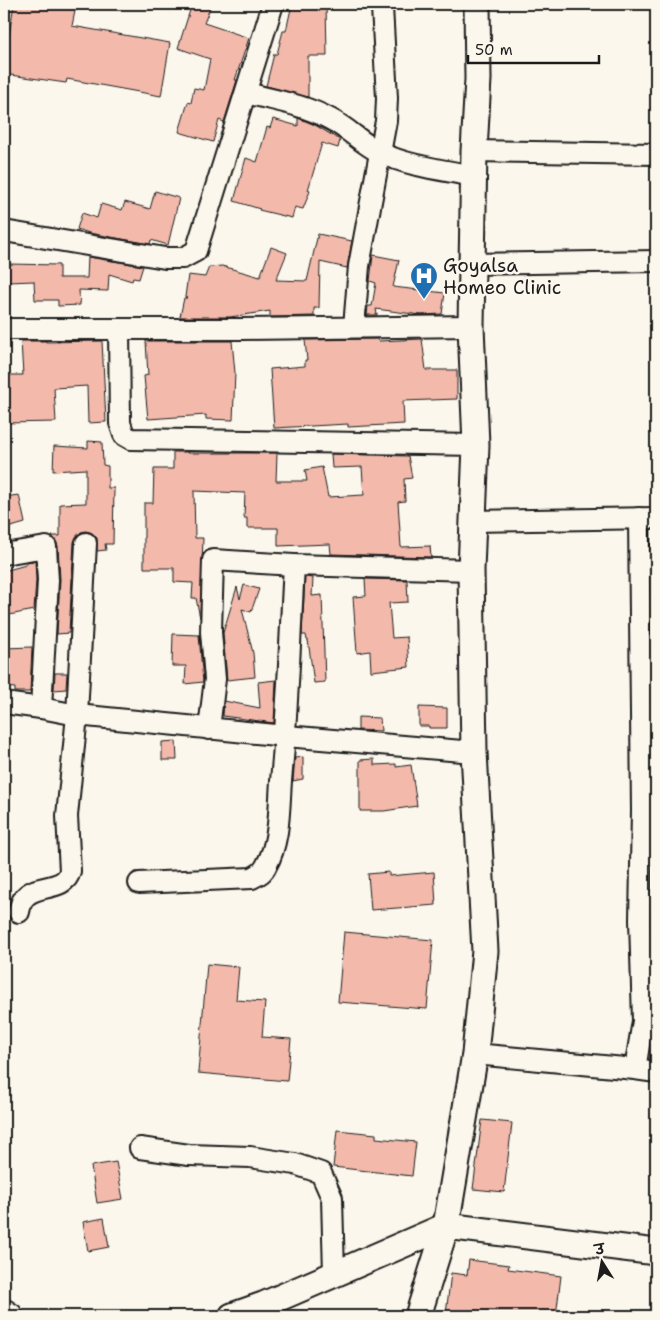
<svg xmlns="http://www.w3.org/2000/svg" width="660" height="1320" font-family="'Shantell Sans','Playpen Sans Deva',sans-serif">
<style>
.building{fill:#f3baac;stroke:#1c1c1c}
.lines{fill:none;stroke-linecap:round;stroke-linejoin:round}
.minor-casing{stroke:#1c1c1c;stroke-width:24}
.tertiary-casing{stroke:#1c1c1c;stroke-width:29}
.minor{stroke:#fbf7ec;stroke-width:20}
.tertiary{stroke:#fbf7ec;stroke-width:25}
.labels{text-anchor:middle;stroke-width:5;stroke-linejoin:round;paint-order:stroke}
.poi-label{font-size:19px;fill:#1c1c1c;stroke:#fbf7ec;text-anchor:start}
</style>
<rect width="100%" height="100%" fill="#fbf7ec"/>
<filter id="ink" filterUnits="userSpaceOnUse"><feTurbulence type="fractalNoise" baseFrequency=".02" numOctaves="2"/><feDisplacementMap in="SourceGraphic" scale="10" xChannelSelector="R" yChannelSelector="G"/><feConvolveMatrix kernelMatrix="1 2 1 2 8 2 1 2 1" color-interpolation-filters="sRGB"/></filter>
<g filter="url(#ink)">
<g class="building">
<polygon points="14,4 63,4 76,6 72,26 170,43 161,96 67,79 66,83 4,74 4,54 6,54"/>
<polygon points="192,4 210,8 204,23 249,38 235,80 237,80 224,122 219,120 213,142 179,132 188,102 191,103 194,88 204,90 210,59 178,48"/>
<polygon points="292,4 326,4 327,56 308,56 308,97 266,86 274,54 277,54 283,31 286,31"/>
<polygon points="298,118 315,125 340,140 338,148 322,143 308,190 310,191 303,209 295,207 292,218 259,210 260,209 234,201 246,158 257,162 267,127 270,128 273,119 298,126"/>
<polygon points="155,191 179,198 168,245 151,240 150,244 89,233 77,229 82,213 97,218 101,204 122,210 125,202 150,209"/>
<polygon points="318,234 352,241 347,268 320,262 319,308 314,308 314,316 270,317 270,311 230,317 180,317 184,298 187,298 185,297 188,275 205,277 209,267 222,266 260,277 271,247 287,253 276,280 307,281"/>
<polygon points="373,255 399,260 393,287 445,293 442,314 421,315 376,309 377,315 367,315 368,306 372,306 376,283 370,281"/>
<polygon points="88,257 143,266 139,279 133,278 132,281 109,274 108,291 79,290 80,305 58,306 58,300 35,300 34,281 8,282 8,264 59,265 59,278 87,278"/>
<polygon points="378,339 379,341 422,339 426,370 457,370 457,399 403,401 404,424 348,427 348,424 274,428 270,369 305,366 305,360 307,360 305,340"/>
<polygon points="21,341 46,341 46,342 102,341 106,422 88,423 87,386 54,388 56,422 4,423 4,375 23,375"/>
<polygon points="146,341 232,341 235,373 233,420 206,419 206,415 148,419 144,376 148,375"/>
<polygon points="88,441 102,442 103,465 108,466 108,488 114,488 113,544 105,544 106,550 97,551 97,538 92,533 86,531 81,532 76,537 74,542 69,633 57,634 60,579 58,546 56,541 52,536 60,536 60,504 86,503 86,469 53,471 54,446 88,448"/>
<polygon points="173,452 188,452 187,453 277,453 276,481 307,481 305,470 322,467 328,497 364,495 362,467 332,468 331,454 408,456 412,478 404,479 405,501 398,502 401,547 430,546 431,557 331,554 330,544 278,546 278,528 247,528 247,518 244,518 245,493 194,491 195,538 203,538 200,618 196,598 192,598 193,583 174,582 174,568 144,568 144,503 153,503 154,469 173,469"/>
<polygon points="19,495 25,523 4,529 4,497"/>
<polygon points="35,561 36,580 34,610 9,615 5,597 8,597 4,571 26,565 26,562"/>
<polygon points="305,577 313,578 312,596 322,595 325,682 314,683 308,640 307,640 306,635 302,635"/>
<polygon points="365,579 407,580 408,602 389,603 392,638 407,637 409,667 371,671 370,651 357,653 353,597 366,596"/>
<polygon points="244,585 259,589 251,612 242,609 253,653 255,677 227,680 223,633 237,587 240,599"/>
<polygon points="173,634 199,635 203,682 185,684 186,666 172,666"/>
<polygon points="32,647 30,692 15,692 15,688 4,687 5,648"/>
<polygon points="55,673 67,673 66,689 54,690"/>
<polygon points="276,680 274,723 223,716 224,701 260,708 258,682"/>
<polygon points="419,707 447,708 447,728 429,728 429,726 419,726"/>
<polygon points="358,717 380,718 381,731 358,730"/>
<polygon points="176,741 177,760 162,760 162,742"/>
<polygon points="303,757 303,779 293,781 295,758"/>
<polygon points="374,759 374,765 396,764 396,767 411,765 417,806 384,811 360,811 360,760"/>
<polygon points="389,872 389,876 434,872 436,905 371,910 368,874"/>
<polygon points="344,932 433,940 427,1009 338,1002"/>
<polygon points="207,964 239,967 236,1000 265,1002 262,1037 291,1039 287,1081 198,1073"/>
<polygon points="482,1120 512,1123 504,1192 473,1189"/>
<polygon points="337,1130 376,1134 376,1138 416,1142 412,1176 333,1167"/>
<polygon points="116,1162 123,1199 97,1203 91,1166"/>
<polygon points="104,1218 109,1247 88,1251 83,1222"/>
<polygon points="469,1260 509,1265 508,1269 561,1276 556,1316 467,1316 446,1314 451,1273 467,1275"/>
</g>
<g class="lines">
<defs>
<g id="minor">
<path d="M 246,93 C 274,100 305,105 330,119 C 348,128 362,144 381,153 C 408,166 444,170 473,176"/>
<polyline points="474,151 656,154"/>
<polyline points="4,231 165,258 183,258 196,251 273,4"/>
<polyline points="472,264 656,261"/>
<polyline points="354,327 359,266 386,121 387,98 382,7"/>
<polyline points="4,329 242,329 471,326"/>
<polyline points="119,329 120,423 124,435 131,439 476,445"/>
<polyline points="472,521 656,518"/>
<polyline points="4,554 46,547 48,580 41,708"/>
<polyline points="4,703 41,708 77,715 286,736 474,752"/>
<polyline points="209,729 215,679 211,632 213,560 294,565 471,570"/>
<path d="M 139,883 L 252,878 C 258,875 263,873 266,866 C 280,842 279,808 281,781 C 288,709 290,637 294,565"/>
<path d="M 19,912 C 20,907 21,901 25,897 C 37,883 65,892 70,871 L 67,816 L 77,715 L 86,543"/>
<polyline points="475,1054 635,1069 656,1072"/>
<polyline points="635,1069 643,1021 640,920 642,811 639,518"/>
<polyline points="140,1148 189,1155 250,1157 295,1164 321,1173 332,1198 334,1274"/>
</g>
<g id="tertiary">
<polyline points="4,1312 10,1316"/>
<polyline points="232,1316 263,1305 446,1226 656,1252"/>
<polyline points="418,1316 446,1226 475,1054 485,951 474,752 471,570 476,445 471,326 474,151 478,79 477,4"/>
</g>
</defs>
<use href="#minor" class="minor-casing"/>
<use href="#tertiary" class="tertiary-casing"/>
<use href="#minor" class="minor"/>
<use href="#tertiary" class="tertiary"/>
</g>
</g>
<defs>
<symbol id="hospital-pin" viewBox="-11 -11 22 30"><path d="M0 17L-7.5 6A9.5 9.5 0 1 1 7.5 6Z" fill="#1f6fb2" stroke="#fbf7ec"/><path d="M-5-5h3v3.5h4V-5h3V5h-3V1.5h-4V5h-3Z" fill="#fff"/></symbol>
</defs>
<g fill-rule="evenodd">
<use href="#hospital-pin" x="408" y="260" width="32" height="43"/>
</g>
<g class="labels">
<g class="poi-label">
<text x="443" y="272">Goyalsa<tspan x="443" dy="22">Homeo Clinic</tspan></text>
</g>
</g>
<rect width="660" height="1320" fill="none" stroke="#fbf7ec" stroke-width="20"/>
<rect x="10" y="10" width="640" height="1300" fill="none" stroke="#1c1c1c" stroke-width="2" filter="url(#ink)"/>
<g transform="translate(602 1262) rotate(349)" stroke="#fbf7ec" stroke-width="4" paint-order="stroke">
<path d="M0-4L9 19L0 12L-9 19Z" fill="#1c1c1c"/>
<text y="-8" font-size="14" font-weight="bold" text-anchor="middle" fill="#1c1c1c">उ</text>
</g>
<path d="M468 55v8h131v-8" fill="none" stroke="#1c1c1c" stroke-width="2.5"/>
<text x="475" y="55" font-size="15" fill="#1c1c1c" stroke="#fbf7ec" stroke-width="4" paint-order="stroke">50 m</text>
</svg>
